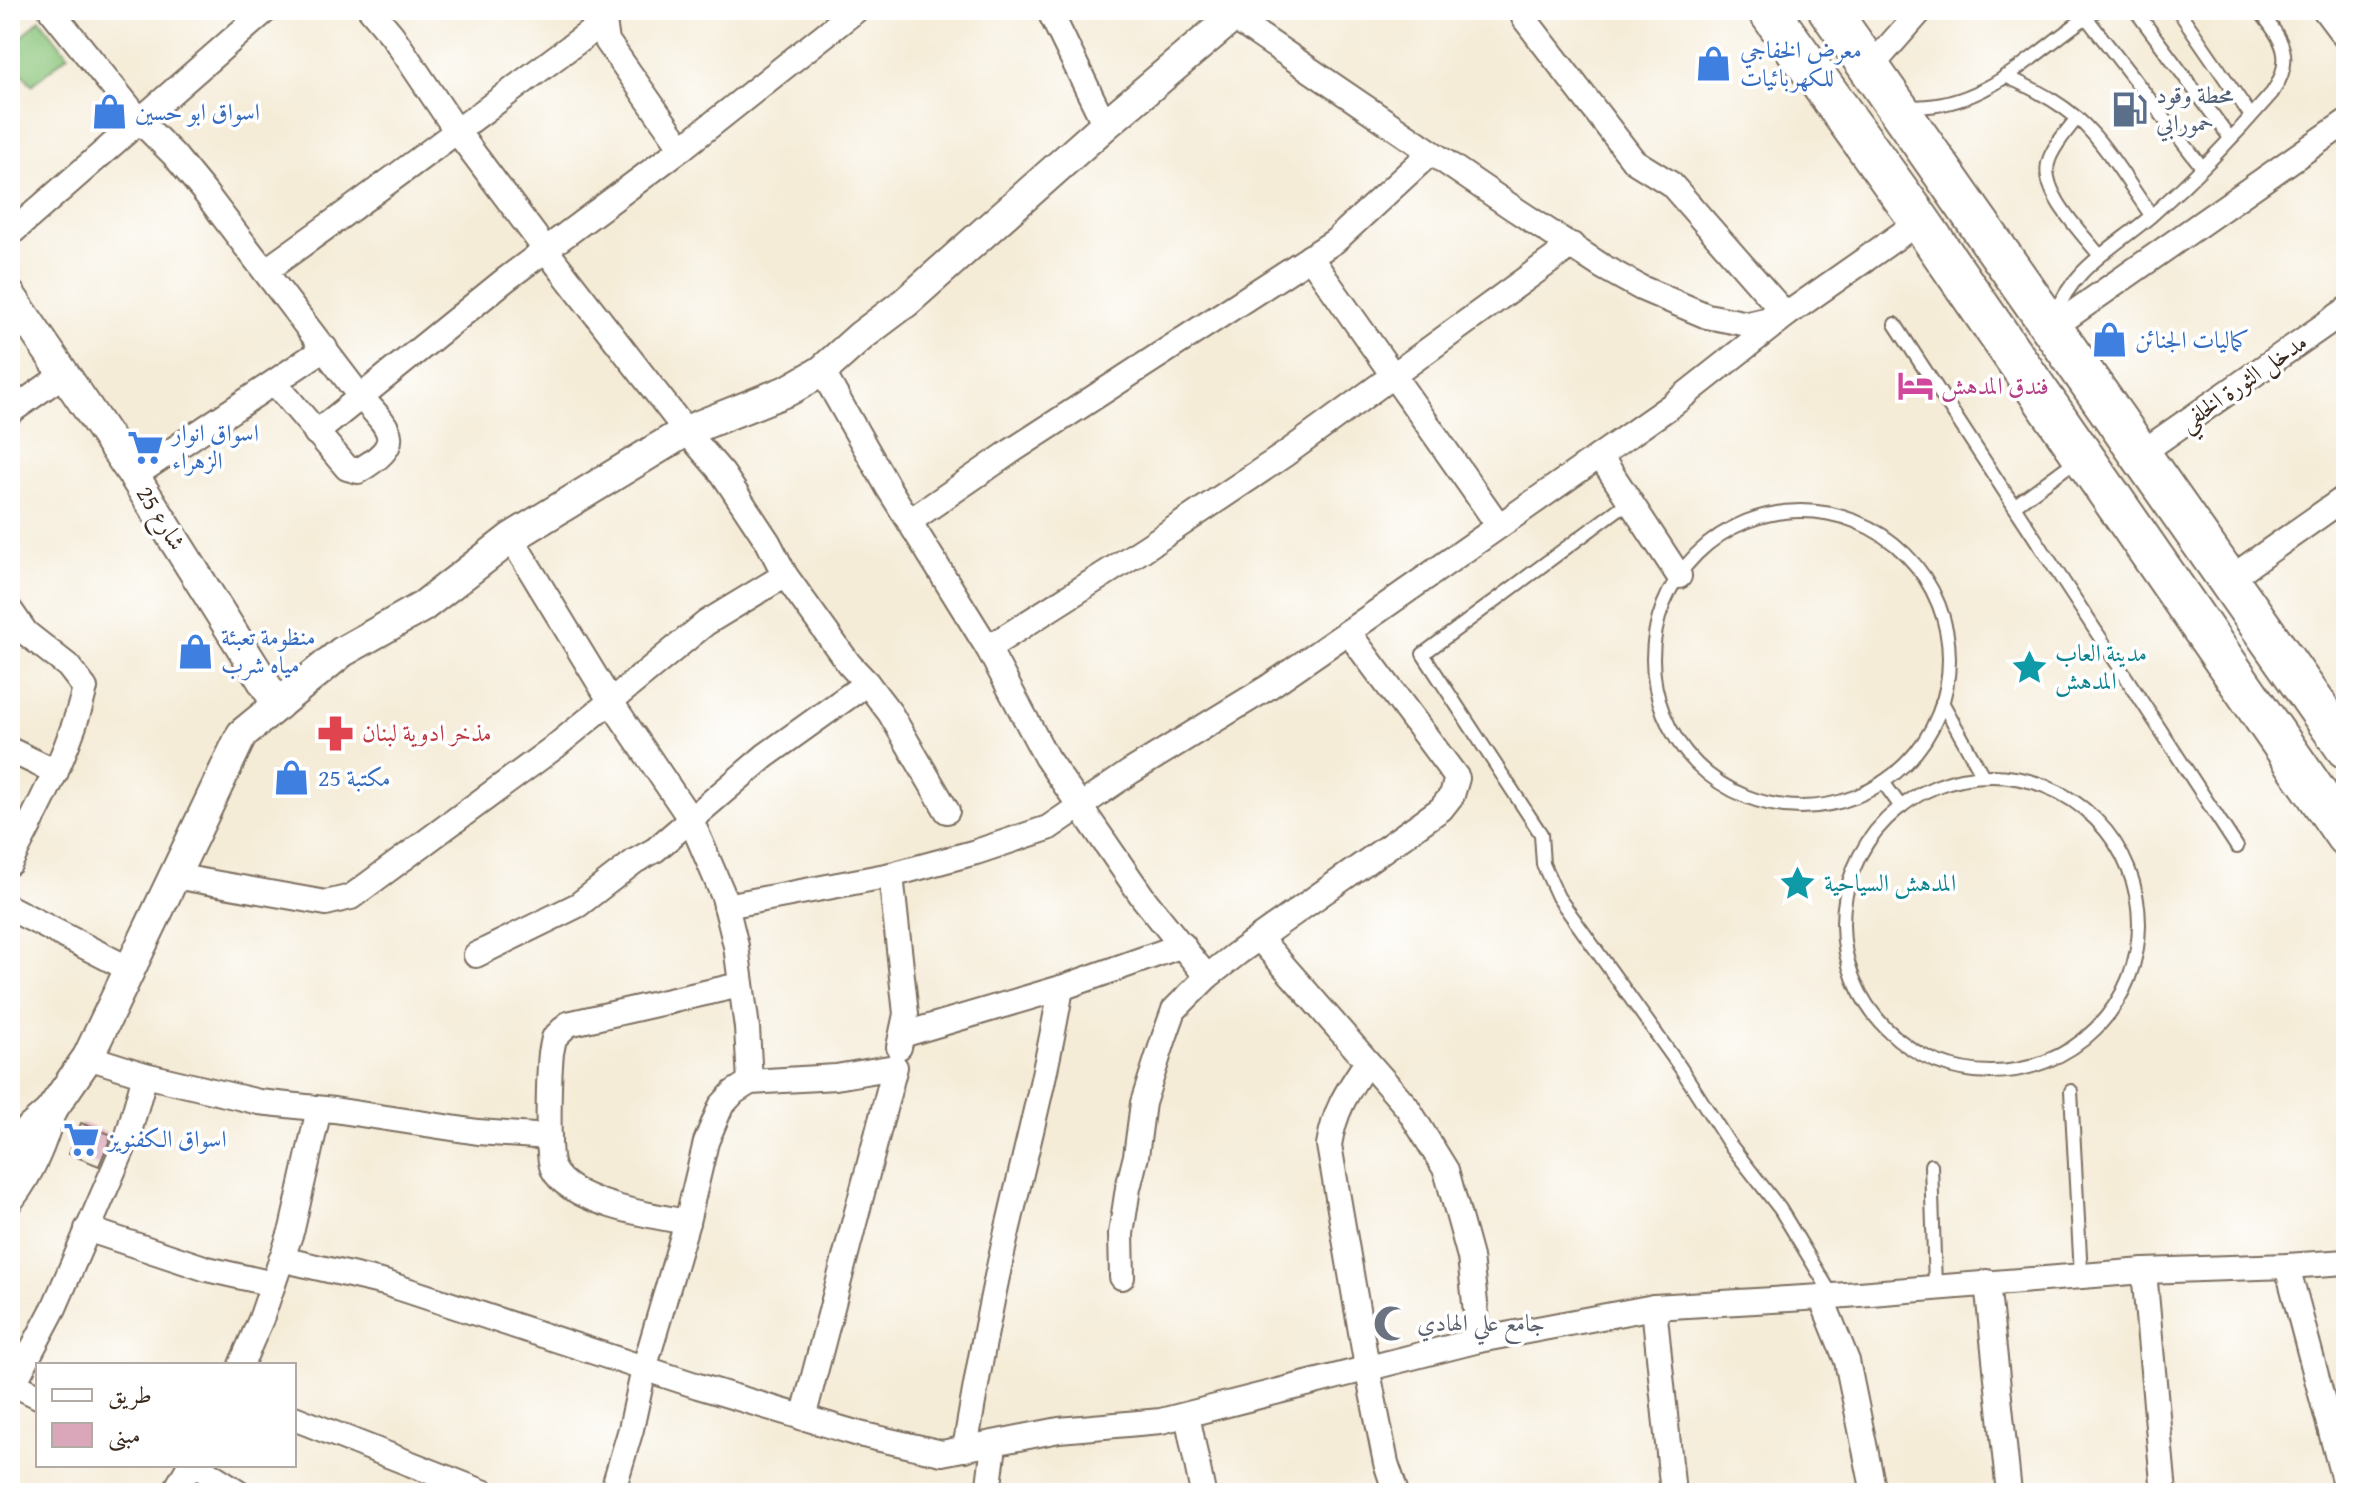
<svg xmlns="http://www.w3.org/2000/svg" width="2356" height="1503" font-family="'Gentium Book Plus',Amiri,serif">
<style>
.green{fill:#8ac57a;stroke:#62784c;stroke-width:2}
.building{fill:#d9a7b9}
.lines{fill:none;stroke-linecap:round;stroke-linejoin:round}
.service-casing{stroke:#7c6e5f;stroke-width:16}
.minor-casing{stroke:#7c6e5f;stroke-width:28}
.tertiary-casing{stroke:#7c6e5f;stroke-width:34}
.trunk-casing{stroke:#7c6e5f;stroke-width:44}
.service{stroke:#fff;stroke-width:12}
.minor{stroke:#fff;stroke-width:24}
.tertiary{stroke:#fff;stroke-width:30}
.trunk{stroke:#fff;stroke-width:40}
.labels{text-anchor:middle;stroke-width:7;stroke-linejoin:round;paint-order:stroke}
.shop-label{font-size:24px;fill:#366cbe;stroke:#fff;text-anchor:start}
.service-label{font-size:24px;fill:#4e5e75;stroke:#fff;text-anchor:start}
.street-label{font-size:24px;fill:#3b2a1e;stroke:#fff}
.hotel-label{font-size:24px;fill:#b23c85;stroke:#fff;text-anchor:start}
.culture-label{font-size:24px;fill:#0d838f;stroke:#fff;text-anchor:start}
.health-label{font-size:24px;fill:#be3a42;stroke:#fff;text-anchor:start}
.worship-label{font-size:24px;fill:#5b616d;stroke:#fff;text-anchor:start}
</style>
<rect width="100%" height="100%" fill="#fff"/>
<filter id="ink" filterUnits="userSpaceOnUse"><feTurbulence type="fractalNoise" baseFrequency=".0125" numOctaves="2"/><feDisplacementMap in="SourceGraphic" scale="16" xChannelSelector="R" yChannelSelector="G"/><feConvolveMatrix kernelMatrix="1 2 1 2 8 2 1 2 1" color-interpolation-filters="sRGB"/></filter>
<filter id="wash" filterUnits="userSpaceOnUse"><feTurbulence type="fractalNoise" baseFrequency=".006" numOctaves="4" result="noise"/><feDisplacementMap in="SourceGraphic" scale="32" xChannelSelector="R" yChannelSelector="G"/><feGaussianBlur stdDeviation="1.8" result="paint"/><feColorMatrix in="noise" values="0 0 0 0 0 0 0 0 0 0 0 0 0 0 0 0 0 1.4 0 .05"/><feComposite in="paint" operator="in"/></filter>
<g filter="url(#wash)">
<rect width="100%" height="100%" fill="#f5ecd8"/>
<polygon class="green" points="40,19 68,55 32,85 10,59 10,49"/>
<g id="blocks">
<polygon class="building" points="81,1123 112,1135 99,1166 69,1154"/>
</g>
</g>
<g filter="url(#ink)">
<use href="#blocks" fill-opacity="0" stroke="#7c6e5f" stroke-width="2"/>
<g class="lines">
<defs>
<g id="service">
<polyline points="2135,10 2230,138"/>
<polyline points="2178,10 2251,116"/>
<polyline points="2086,17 2202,167"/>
<path d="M 2005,76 C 2037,90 2070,107 2093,134 C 2115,159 2132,189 2151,215"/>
<path d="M 1905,106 C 1983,114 2037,48 2097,10"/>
<path d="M 2077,118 C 2067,131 2054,145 2049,160 C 2038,190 2082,233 2100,256"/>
<path d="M 2055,317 C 2070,269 2115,247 2151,216 C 2193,179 2235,136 2272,93 C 2296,57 2282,40 2259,10"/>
<polyline points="1895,324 2237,847"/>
<polyline points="1628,502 1423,654 1541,834 1543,864 1558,897 1680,1067 1728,1142 1780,1209 1832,1295"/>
<polyline points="2014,506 2079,458"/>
<circle cx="1801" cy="659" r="148"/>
<polyline points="1942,702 1983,776"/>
<circle cx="1991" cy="924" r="148"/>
<polyline points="1883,782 1901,807"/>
<polyline points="2071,1091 2081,1275"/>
<polyline points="1931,1165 1935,1286"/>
</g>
<g id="minor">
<path d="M 51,10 L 141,122 L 174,155 L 206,194 L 359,395 C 390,429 408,442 358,471 L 347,468 L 275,383"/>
<polyline points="371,10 392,35 456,130 545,249 686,431 723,474 768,542 785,575 849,664 867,683"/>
<polyline points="1049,10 1105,125"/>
<polyline points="1222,10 1513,208 1603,267 1641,288 1707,316 1748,324 1786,315 1671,184 1634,161 1524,18 1523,10"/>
<polyline points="2325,10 2346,38"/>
<polyline points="609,11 604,22 607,41 682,148"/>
<polyline points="1870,68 1921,10"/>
<polyline points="10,234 266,10"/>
<polyline points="1310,257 1499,526"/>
<path d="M 265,271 C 380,190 491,105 604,22"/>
<polyline points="2052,328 2346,122"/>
<polyline points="822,371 889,489 988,648 1046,757 1144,899 1207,977"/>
<polyline points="10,412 64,374"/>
<polyline points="316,433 505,280 682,148 856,10"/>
<polyline points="2140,454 2346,310"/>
<polyline points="1600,456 1679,576"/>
<polyline points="134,476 325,348"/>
<polyline points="910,521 1010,452 1335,241 1430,153"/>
<polyline points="511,538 611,702 691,820 724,897 736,946 747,1028 750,1082"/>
<polyline points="2228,580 2346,497"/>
<path d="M 10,610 L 26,633 L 68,666 L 85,688 C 70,751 39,806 10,863"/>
<polyline points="988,648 1144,549 1284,455 1572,245"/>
<polyline points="10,750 56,772"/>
<polyline points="891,875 906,1014 899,1047"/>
<polyline points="174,876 326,903 351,897 556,746 706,623 785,575"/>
<polyline points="726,906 891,875 976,852 1048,828 1130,772 1267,688 1348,632 1672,405 1786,315 1920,221"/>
<polyline points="10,908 131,970"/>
<polyline points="1260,939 1407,1107 1446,1170 1470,1257 1479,1340"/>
<polyline points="476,955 578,905 635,861 655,850 765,756 867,683 890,713 947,811"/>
<polyline points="902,1035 1061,988 1183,945"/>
<polyline points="88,1057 145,1075 259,1102 334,1110 478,1132 549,1137"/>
<path d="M 1367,1062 C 1347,1092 1335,1109 1329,1145 L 1367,1367 L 1386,1463 L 1396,1493"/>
<path d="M 687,1222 C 652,1216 570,1203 553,1169 C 546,1155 549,1073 551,1053 L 554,1038 L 568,1024 L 740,985"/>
<polyline points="87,1229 207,1269 273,1284"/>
<polyline points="281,1259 385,1283 698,1386 859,1434 942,1453 1059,1430 1161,1421 1479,1340 1654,1307 1821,1297 2144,1271 2287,1266 2346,1262"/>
<polyline points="2287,1266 2346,1488"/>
<polyline points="2144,1271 2164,1493"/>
<polyline points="1122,1277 1121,1234 1128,1188 1136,1156 1143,1103 1164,1038 1174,1010 1207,977 1239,952 1441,809 1452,795 1457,778 1348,632"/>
<polyline points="1987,1282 2009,1493"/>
<polyline points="1821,1297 1847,1361 1874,1493"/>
<polyline points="1654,1307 1673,1493"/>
<polyline points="241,1365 261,1319 292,1229 319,1109"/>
<polyline points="14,1384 38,1396"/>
<polyline points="10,1391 54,1308 127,1139 145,1075"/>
<polyline points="1187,1415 1203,1493"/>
<polyline points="294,1418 485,1493"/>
<path d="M 965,1449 C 978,1371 992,1292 1011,1215 C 1029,1139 1048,1065 1061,988"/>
<polyline points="196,1465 240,1493"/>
<polyline points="174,1493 190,1465"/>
<polyline points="612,1493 631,1429 644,1369 687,1222 706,1142 721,1106 734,1092 750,1082 836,1077 895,1067 803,1418"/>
<polyline points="988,1493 994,1445"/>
</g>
<g id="tertiary">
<polyline points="10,295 134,476 278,705"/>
<polyline points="10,1147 50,1112 88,1057 242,734 342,652 422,607 511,538 686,431 789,390 822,371 861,336 906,302 1105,125 1241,10"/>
<path d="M 10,1197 C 30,1171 41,1143 50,1112"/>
</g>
<g id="trunk">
<polyline points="1768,10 1920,221 2346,836"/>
<polyline points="1829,10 2346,748"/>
</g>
</defs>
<use href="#service" class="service-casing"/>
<use href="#minor" class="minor-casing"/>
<use href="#tertiary" class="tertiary-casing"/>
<use href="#trunk" class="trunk-casing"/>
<use href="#service" class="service"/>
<use href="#minor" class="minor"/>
<use href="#tertiary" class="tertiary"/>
<use href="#trunk" class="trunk"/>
</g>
</g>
<defs>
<symbol id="shop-bare" viewBox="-9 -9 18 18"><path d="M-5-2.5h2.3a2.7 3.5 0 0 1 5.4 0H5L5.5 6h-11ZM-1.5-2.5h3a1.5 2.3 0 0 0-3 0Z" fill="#3f7fe0" stroke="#fff" stroke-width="2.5" paint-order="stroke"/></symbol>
<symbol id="fuel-bare" viewBox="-9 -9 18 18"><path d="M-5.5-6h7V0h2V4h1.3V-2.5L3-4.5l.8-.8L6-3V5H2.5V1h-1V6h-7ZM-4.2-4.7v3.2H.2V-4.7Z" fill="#5c6f8a" stroke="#fff" stroke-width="2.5" paint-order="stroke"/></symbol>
<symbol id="hotel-bare" viewBox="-9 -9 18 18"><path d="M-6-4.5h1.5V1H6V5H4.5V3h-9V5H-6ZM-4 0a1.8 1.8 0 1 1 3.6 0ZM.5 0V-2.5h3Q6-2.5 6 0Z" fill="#d1479c" stroke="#fff" stroke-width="2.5" paint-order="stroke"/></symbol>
<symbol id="supermarket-bare" viewBox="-9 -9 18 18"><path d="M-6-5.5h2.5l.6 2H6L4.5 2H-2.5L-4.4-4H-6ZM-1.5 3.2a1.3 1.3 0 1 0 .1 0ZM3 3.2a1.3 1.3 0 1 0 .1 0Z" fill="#3f7fe0" stroke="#fff" stroke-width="2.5" paint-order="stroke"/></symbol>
<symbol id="sight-bare" viewBox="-9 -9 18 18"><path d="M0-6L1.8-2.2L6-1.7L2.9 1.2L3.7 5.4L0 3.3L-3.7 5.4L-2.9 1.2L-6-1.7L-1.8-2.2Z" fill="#0f9aa8" stroke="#fff" stroke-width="2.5" paint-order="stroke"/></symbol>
<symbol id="pharmacy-bare" viewBox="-9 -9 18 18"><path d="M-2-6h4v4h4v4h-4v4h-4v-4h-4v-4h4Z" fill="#e0444e" stroke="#fff" stroke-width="2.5" paint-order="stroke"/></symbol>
<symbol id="mosque-bare" viewBox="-9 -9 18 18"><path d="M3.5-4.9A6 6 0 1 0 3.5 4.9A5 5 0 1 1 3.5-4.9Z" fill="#6b7280" stroke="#fff" stroke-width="2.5" paint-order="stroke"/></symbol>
</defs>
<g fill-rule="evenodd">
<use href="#shop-bare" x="1688" y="38" width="51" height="51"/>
<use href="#fuel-bare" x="2104" y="84" width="51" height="51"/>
<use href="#shop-bare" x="84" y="86" width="51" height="51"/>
<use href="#shop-bare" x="2084" y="314" width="51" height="51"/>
<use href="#hotel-bare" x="1890" y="360" width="51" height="51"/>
<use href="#supermarket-bare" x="120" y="422" width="51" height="51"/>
<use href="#shop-bare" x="170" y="626" width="51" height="51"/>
<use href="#sight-bare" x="2004" y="642" width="51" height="51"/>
<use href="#pharmacy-bare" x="310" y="708" width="51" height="51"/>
<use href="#shop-bare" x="266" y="752" width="51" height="51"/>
<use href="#sight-bare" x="1772" y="858" width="51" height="51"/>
<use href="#supermarket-bare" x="56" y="1114" width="51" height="51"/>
<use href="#mosque-bare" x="1366" y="1298" width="51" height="51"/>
</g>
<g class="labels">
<g class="shop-label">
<text x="1740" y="58">معرض الخفاجي<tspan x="1740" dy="28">للكهربائيات</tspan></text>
<text x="135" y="120">اسواق ابو حسين</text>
<text x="2135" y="348">كماليات الجنائن</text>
<text x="172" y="441">اسواق انوار<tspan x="172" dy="28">الزهراء</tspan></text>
<text x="221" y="645">منظومة تعبئة<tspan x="221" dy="28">مياه شرب</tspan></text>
<text x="318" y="786">مكتبة 25</text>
<text x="108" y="1147">اسواق الكفنويز</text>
</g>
<g class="service-label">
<text x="2156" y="103">محطة وقود<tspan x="2156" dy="28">حمورابي</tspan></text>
</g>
<g class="street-label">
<text transform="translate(2243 382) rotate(-35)" y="8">مدخل الثورة الخلفي</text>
<text transform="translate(161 518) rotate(58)" y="8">شارع 25</text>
</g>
<g class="hotel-label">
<text x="1941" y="394">فندق المدهش</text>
</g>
<g class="culture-label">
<text x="2055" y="661">مدينة العاب<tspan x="2055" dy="28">المدهش</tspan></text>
<text x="1824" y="891">المدهش السياحية</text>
</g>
<g class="health-label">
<text x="362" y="741">مذخر ادوية لبنان</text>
</g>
<g class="worship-label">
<text x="1417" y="1331">جامع علي الهادي</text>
</g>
</g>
<rect width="2356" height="1503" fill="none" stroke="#fff" stroke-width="40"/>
<rect x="36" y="1363" width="260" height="104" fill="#ffffff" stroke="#b1aaa5" stroke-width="2"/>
<rect x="52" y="1389" width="40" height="12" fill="#ffffff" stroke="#b1aaa5" stroke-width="2"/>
<text x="108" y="1403" font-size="24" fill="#3b2a1e">طريق</text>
<rect x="52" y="1423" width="40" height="24" fill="#d9a7b9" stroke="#b1aaa5" stroke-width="2"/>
<text x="108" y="1443" font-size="24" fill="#3b2a1e">مبنى</text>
</svg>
